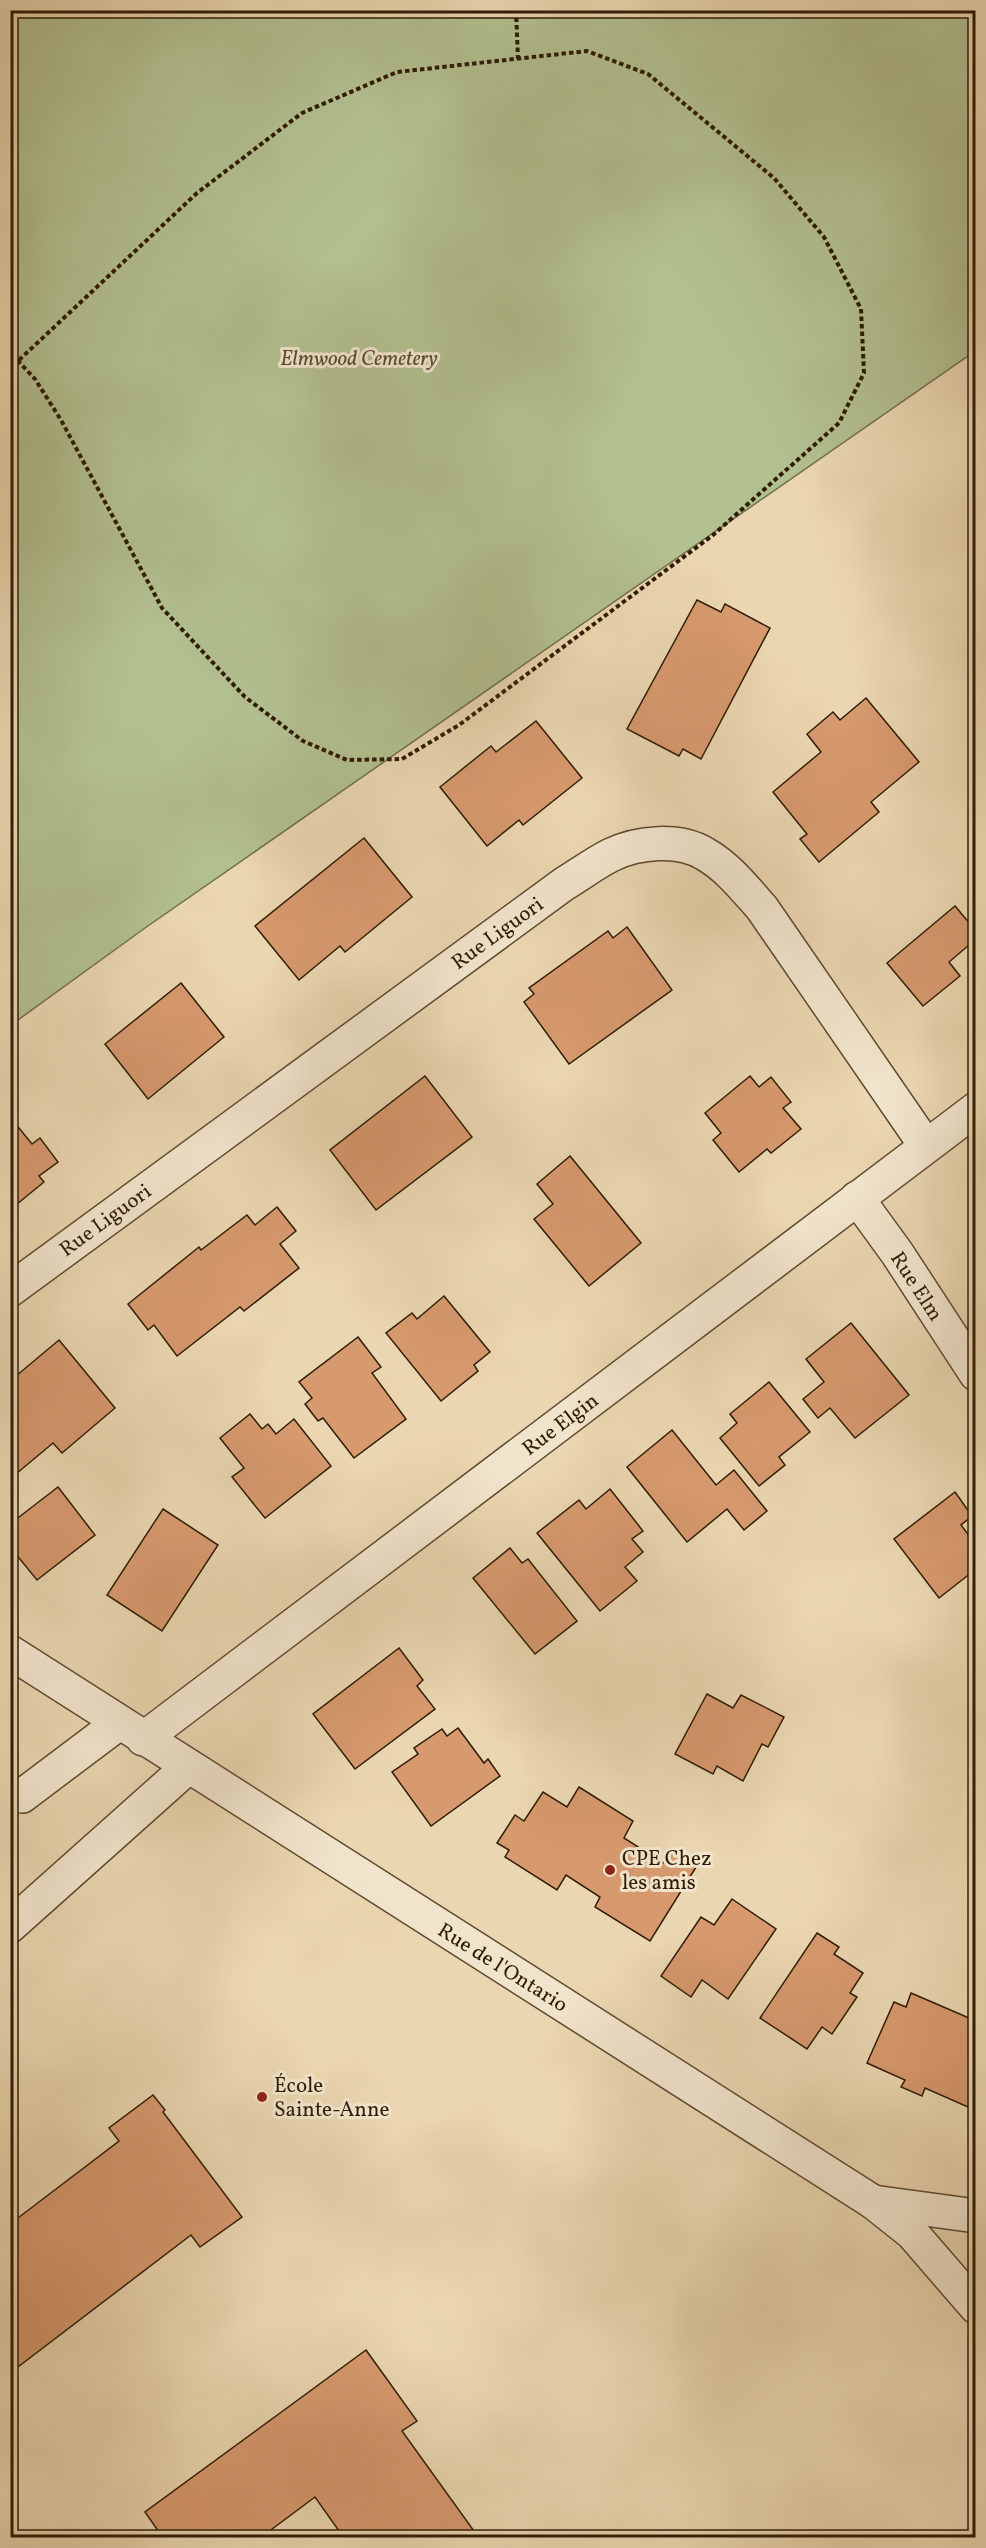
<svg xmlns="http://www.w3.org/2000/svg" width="986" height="2548" font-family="Vollkorn,serif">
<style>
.green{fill:#b2bf8f;stroke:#706e4a;stroke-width:1.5}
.building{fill:#d7996e;stroke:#2f1c06;stroke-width:1.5}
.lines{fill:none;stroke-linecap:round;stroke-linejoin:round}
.minor-casing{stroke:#5e4a30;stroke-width:36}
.path{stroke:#2f1c06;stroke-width:4;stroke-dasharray:4.5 3;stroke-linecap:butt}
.minor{stroke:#f1e4cc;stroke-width:33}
.poi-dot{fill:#8f2418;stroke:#f1e4cc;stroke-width:2}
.labels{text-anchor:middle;stroke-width:6;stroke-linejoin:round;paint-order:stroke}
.park-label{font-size:21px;font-style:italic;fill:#564d2f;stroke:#f1e4cc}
.street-label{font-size:21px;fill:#2f1c06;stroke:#f1e4cc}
.poi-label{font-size:21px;fill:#2f1c06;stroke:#f1e4cc;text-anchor:start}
</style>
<rect width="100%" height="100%" fill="#ead6b0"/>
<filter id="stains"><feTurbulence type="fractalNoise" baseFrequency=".00333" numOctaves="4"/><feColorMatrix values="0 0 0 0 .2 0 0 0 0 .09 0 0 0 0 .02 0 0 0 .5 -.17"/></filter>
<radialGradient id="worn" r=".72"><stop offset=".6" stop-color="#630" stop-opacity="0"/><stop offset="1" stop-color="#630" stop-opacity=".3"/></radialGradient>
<polygon class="green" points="11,10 975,11 975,351 145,928 11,1025"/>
<g class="building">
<polygon points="697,600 721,612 725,604 770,628 701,759 683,749 679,756 627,729"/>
<polygon points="866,698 919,762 871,802 879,812 819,862 800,839 807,834 773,792 821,752 807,734 833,712 840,720"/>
<polygon points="536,721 582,778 523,825 519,820 487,846 440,787 491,746 496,752"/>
<polygon points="364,838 412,897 345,952 340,946 299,980 255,926"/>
<polygon points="955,906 976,931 976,939 949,962 960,976 923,1006 887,963"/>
<polygon points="627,927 672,990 569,1064 524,1002 534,994 529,988 608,931 613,938"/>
<polygon points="181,983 224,1037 148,1099 105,1044"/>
<polygon points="425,1076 472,1137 376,1210 330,1150"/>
<polygon points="750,1076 759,1087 771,1077 791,1102 783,1108 801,1129 771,1153 767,1149 739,1172 713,1140 721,1133 705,1113"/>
<polygon points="10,1117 32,1144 40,1138 58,1162 39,1176 44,1182 17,1204 13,1200 10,1202"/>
<polygon points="570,1156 641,1243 589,1286 534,1219 553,1204 537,1184"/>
<polygon points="277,1207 296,1231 280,1244 299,1268 244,1311 240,1307 177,1356 154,1325 148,1330 128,1304 199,1247 201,1250 247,1215 255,1225"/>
<polygon points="444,1296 490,1352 474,1365 478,1371 441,1401 386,1333 412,1313 417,1319"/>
<polygon points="851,1323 909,1395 855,1438 830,1408 818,1418 803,1399 824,1382 806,1359"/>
<polygon points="358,1337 381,1367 372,1373 406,1419 354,1458 323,1418 318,1421 305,1404 312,1398 299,1382"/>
<polygon points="59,1340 115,1408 62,1453 53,1443 10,1479 10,1381"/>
<polygon points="769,1382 810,1432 779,1457 785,1465 759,1486 720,1438 737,1423 730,1414"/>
<polygon points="250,1414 262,1429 268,1424 276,1434 294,1419 331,1466 265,1518 232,1477 244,1468 220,1438"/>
<polygon points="672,1430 716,1485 734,1470 767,1511 744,1530 727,1509 687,1542 627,1467"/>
<polygon points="58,1487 95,1535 37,1580 10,1547 10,1524"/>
<polygon points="610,1489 643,1531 632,1539 643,1552 625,1567 637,1581 600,1611 537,1533 579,1500 586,1509"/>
<polygon points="955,1492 972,1516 961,1525 976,1545 973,1554 976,1569 939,1598 894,1539"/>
<polygon points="163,1509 218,1545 162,1631 107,1595"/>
<polygon points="510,1548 522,1563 528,1559 577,1621 535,1654 473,1578"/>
<polygon points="399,1648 423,1680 417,1686 435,1709 355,1769 313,1714"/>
<polygon points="707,1694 733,1708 741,1695 784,1717 768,1747 762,1744 743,1781 717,1766 713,1774 675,1754"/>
<polygon points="458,1728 484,1763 488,1759 500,1776 431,1826 392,1772 418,1754 414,1748 442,1729 447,1736"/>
<polygon points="579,1787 633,1821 624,1838 663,1863 672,1848 698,1864 650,1941 595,1907 600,1897 566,1875 557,1890 505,1857 509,1850 497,1843 515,1815 524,1821 543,1792 567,1807"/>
<polygon points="732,1899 776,1929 728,1999 702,1980 691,1997 661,1976 701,1917 714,1925"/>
<polygon points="817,1933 839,1947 834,1954 863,1973 850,1993 857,1997 832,2034 822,2027 807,2049 760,2018"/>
<polygon points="911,1993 976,2021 976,2089 968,2107 925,2088 922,2096 901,2087 905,2080 867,2063 894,2002 906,2007"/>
<polygon points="153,2095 165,2110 163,2112 242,2217 200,2247 191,2235 10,2373 10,2224 119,2141 109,2128"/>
<polygon points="366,2350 417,2421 402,2431 479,2538 344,2538 315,2497 260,2538 163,2538 145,2512"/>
</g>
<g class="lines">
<defs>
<g id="minor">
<polyline points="857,1198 897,1253 976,1374"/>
<path d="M 10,1290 L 564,884 C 579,875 595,863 611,855 C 638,842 679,838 705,854 C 728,867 745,889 762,908 L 926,1146"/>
<polyline points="10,1652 873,2202 912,2233 976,2307"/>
<polyline points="143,1739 976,1109"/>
<polyline points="10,1792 22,1796 119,1723"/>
<polyline points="10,1926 188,1767"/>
<polyline points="873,2202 976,2216"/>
</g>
</defs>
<use href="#minor" class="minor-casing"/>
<g class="path">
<polyline points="516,10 518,59"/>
<polyline points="10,359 18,361 35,379 61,420 162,608 245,697 303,741 347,760 402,759 459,725 713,535 839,423 864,373 861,309 824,237 774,178 648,74 587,51 397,72 302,113 197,193 18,361"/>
</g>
<use href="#minor" class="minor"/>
</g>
<g class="poi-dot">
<circle cx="610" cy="1870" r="6"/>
<circle cx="262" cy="2097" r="6"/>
</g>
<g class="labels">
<g class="park-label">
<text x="359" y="365">Elmwood Cemetery</text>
</g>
<g class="street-label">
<text transform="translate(497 933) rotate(-36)" y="7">Rue Liguori</text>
<text transform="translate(105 1220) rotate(-36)" y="7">Rue Liguori</text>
<text transform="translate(917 1286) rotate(57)" y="7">Rue Elm</text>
<text transform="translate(560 1424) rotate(-37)" y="7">Rue Elgin</text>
<text transform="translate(503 1967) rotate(32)" y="7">Rue de l'Ontario</text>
</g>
<g class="poi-label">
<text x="622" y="1865">CPE Chez<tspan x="622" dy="24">les amis</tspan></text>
<text x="274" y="2092">École<tspan x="274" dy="24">Sainte-Anne</tspan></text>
</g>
</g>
<rect width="986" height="2548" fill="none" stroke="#ead6b0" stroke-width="36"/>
<rect x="12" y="12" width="962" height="2524" fill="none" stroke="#2f1c06" stroke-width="3"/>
<rect x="18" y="18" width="950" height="2512" fill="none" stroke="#2f1c06" stroke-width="1.5"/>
<rect width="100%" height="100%" filter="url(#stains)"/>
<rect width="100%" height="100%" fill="url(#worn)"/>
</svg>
